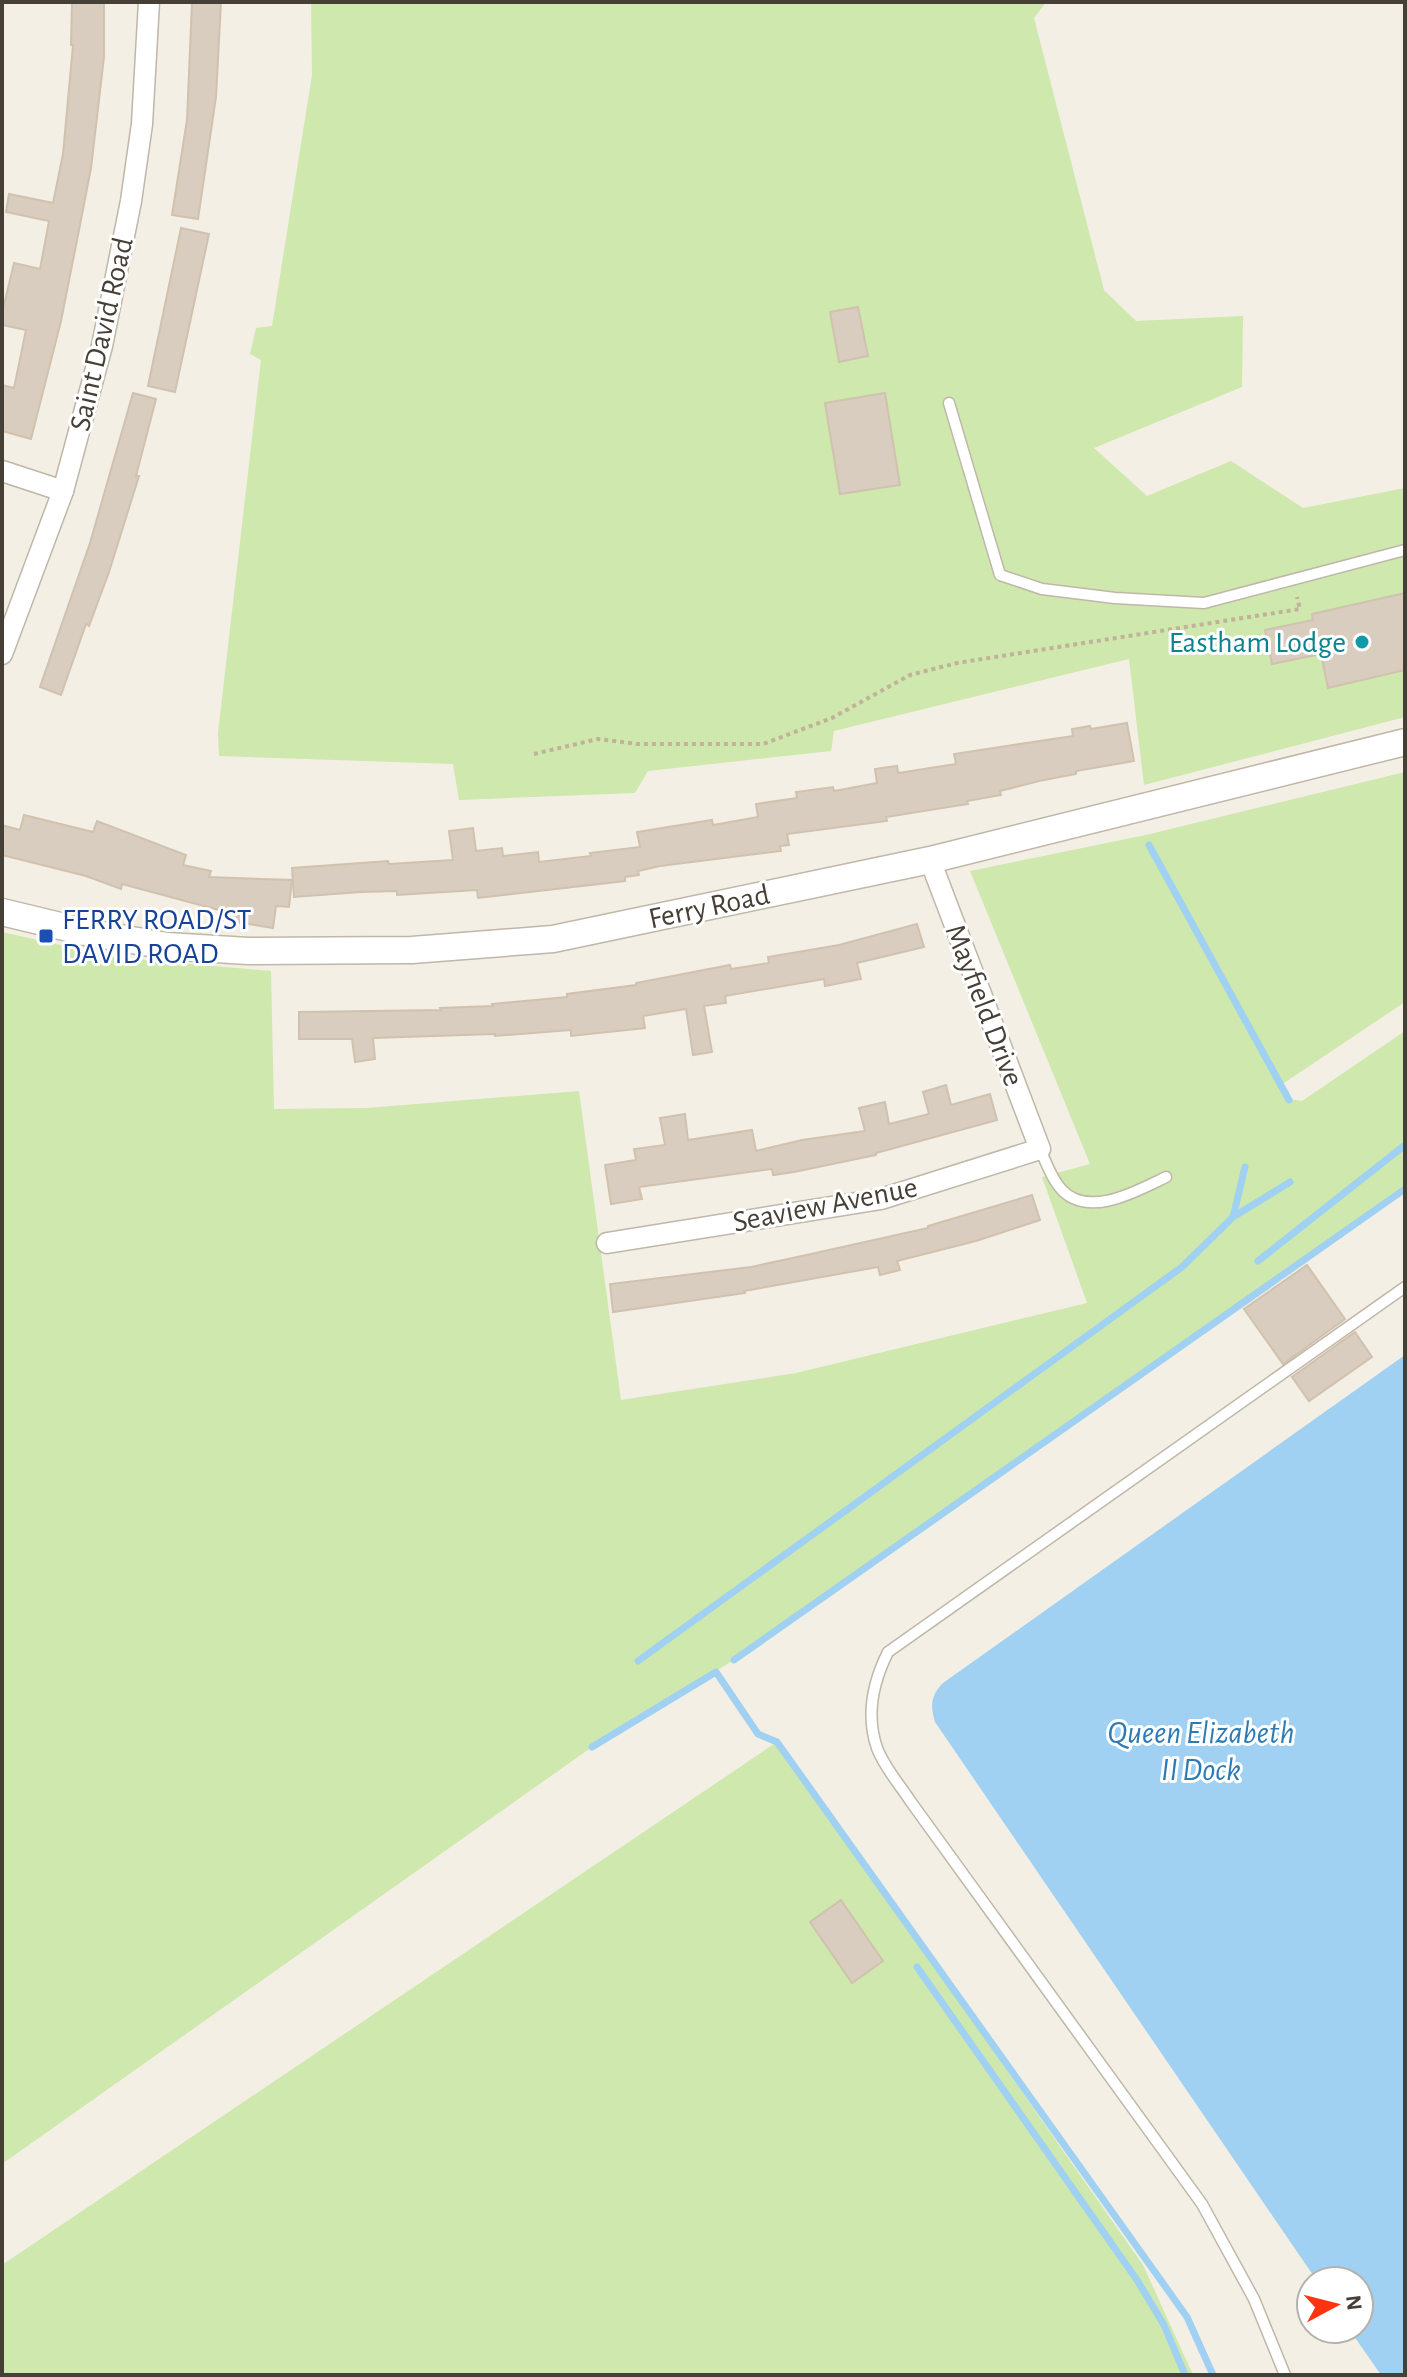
<svg xmlns="http://www.w3.org/2000/svg" width="1407" height="2377" font-family="'Alegreya Sans',sans-serif">
<style>
.green{fill:#cee8ad}
.water{fill:#a0d0f2}
.lines{fill:none;stroke-linecap:round;stroke-linejoin:round}
.stream{stroke:#a0d0f2;stroke-width:7}
.building{fill:#d8cdbe;stroke:#d0c2ae;stroke-width:2}
.service-casing{stroke:#bfb7a8;stroke-width:13}
.minor-casing{stroke:#bfb7a8;stroke-width:23}
.tertiary-casing{stroke:#bfb7a8;stroke-width:29}
.path{stroke:#c1b299;stroke-width:4;stroke-dasharray:4 4;stroke-linecap:butt}
.service{stroke:#fff;stroke-width:10}
.minor{stroke:#fff;stroke-width:20}
.tertiary{stroke:#fff;stroke-width:26}
.culture-dot{fill:#0f9aa8;stroke:#fff;stroke-width:3}
.transit-dot{fill:#1a4fb4;stroke:#fff;stroke-width:3}
.labels{text-anchor:middle;stroke-width:6;stroke-linejoin:round;paint-order:stroke}
.street-label{font-size:30px;fill:#463f35;stroke:#fff}
.culture-label{font-size:30px;fill:#0d838f;stroke:#fff;text-anchor:end}
.transit-label{font-size:30px;fill:#164399;stroke:#fff;text-anchor:start}
.water-label{font-size:32px;font-style:italic;fill:#2c7bb4;stroke:#fff}
</style>
<rect width="100%" height="100%" fill="#f3efe5"/>
<g class="green">
<polygon points="311,2 1046,2 1034,18 1104,290 1136,321 1243,316 1242,387 1094,448 1147,496 1231,461 1303,508 1405,488 1405,717 1144,785 1129,659 834,731 831,751 648,771 635,793 459,800 453,764 219,756 218,733 261,360 250,354 256,328 272,326 312,75"/>
<polygon points="1405,772 1405,1002 1281,1085 1289,1099 1302,1101 1405,1031 1405,1189 734,1660 592,1747 2,2164 2,932 113,957 271,971 274,1109 366,1108 579,1091 621,1400 796,1373 1087,1303 1042,1177 1090,1164 970,871 1146,835"/>
<polygon points="777,1742 1143,2265 1193,2375 2,2375 2,2265"/>
</g>
<path class="water" d="M 1405,1355 L 1405,2375 L 1381,2375 L 1349,2329 L 1359,2329 L 1359,2281 L 1317,2281 L 935,1722 C 930,1706 931,1695 943,1683 Z"/>
<g class="lines">
<g class="stream">
<polyline points="1149,845 1289,1100"/>
<polyline points="1233,1217 1245,1167"/>
<polyline points="1258,1261 1405,1145"/>
<polyline points="734,1660 1405,1189"/>
<polyline points="638,1661 1182,1267 1233,1217 1290,1182"/>
<polyline points="592,1747 716,1672 758,1734 777,1742 1187,2317 1213,2375"/>
<polyline points="917,1967 1137,2280 1164,2325 1185,2375"/>
</g>
</g>
<g class="building">
<polygon points="72,2 104,3 104,57 91,168 80,225 61,321 31,439 2,431 2,385 14,388 26,330 2,325 2,313 14,263 40,269 49,221 6,212 9,194 53,203 63,154 73,45 71,45"/>
<polygon points="192,2 221,2 216,97 198,219 172,215 187,120"/>
<polygon points="181,228 209,234 175,392 148,386"/>
<polygon points="858,307 868,356 839,362 830,312"/>
<polygon points="133,393 156,399 136,476 139,476 109,572 89,626 86,624 61,695 40,687 90,543"/>
<polygon points="885,393 900,485 840,494 825,403"/>
<polygon points="1405,593 1405,670 1328,688 1321,654 1272,664 1265,630 1313,620 1312,614"/>
<polygon points="1127,723 1134,761 1076,771 1076,774 1039,781 1000,791 1001,795 967,801 968,804 886,817 887,821 787,834 789,845 780,846 781,851 660,866 638,871 639,875 625,877 625,881 478,898 477,890 397,895 397,891 361,892 294,897 292,868 388,861 389,864 453,860 449,831 473,828 476,851 502,848 503,856 538,852 539,862 591,856 590,853 640,847 637,832 712,820 713,825 758,817 756,804 797,798 796,792 833,787 834,791 877,783 875,769 897,766 898,773 956,764 954,754 1073,736 1072,729 1090,726 1091,729"/>
<polygon points="24,815 93,832 97,821 186,855 183,865 211,871 209,877 292,880 289,907 276,906 273,928 229,921 230,913 122,884 121,889 86,876 2,855 2,825 20,830"/>
<polygon points="917,924 924,947 857,963 861,979 825,986 824,979 725,996 726,1003 704,1006 712,1052 693,1055 686,1009 643,1016 645,1028 571,1036 571,1030 495,1036 495,1034 373,1038 375,1059 355,1062 352,1039 299,1039 299,1012 441,1010 440,1008 493,1006 492,1004 567,997 567,994 636,985 636,983 730,965 731,969 769,963 768,957 839,945"/>
<polygon points="946,1085 951,1105 990,1094 997,1120 876,1153 876,1155 794,1172 773,1175 772,1169 639,1187 642,1199 611,1204 605,1165 636,1160 634,1149 665,1145 660,1118 685,1114 688,1140 752,1130 756,1151 802,1140 865,1131 859,1108 885,1102 889,1124 929,1114 923,1092"/>
<polygon points="1032,1195 1040,1220 976,1241 897,1261 900,1270 880,1275 878,1267 744,1291 745,1293 613,1312 610,1284 751,1267 811,1254 928,1228 928,1226"/>
<polygon points="1307,1265 1345,1319 1283,1364 1244,1309"/>
<polygon points="1355,1332 1372,1357 1309,1401 1292,1377"/>
<polygon points="841,1900 883,1961 852,1983 810,1922"/>
</g>
<g class="lines">
<defs>
<g id="service">
<polyline points="949,403 1000,575 1042,589 1115,598 1204,603 1405,550"/>
<path d="M 1040,1149 C 1046,1162 1051,1178 1061,1189 C 1088,1219 1137,1191 1166,1177"/>
<path d="M 1285,2375 L 1254,2299 L 1202,2204 L 911,1802 C 900,1785 884,1767 877,1748 C 866,1716 873,1682 888,1652 L 1405,1287"/>
</g>
<g id="minor">
<polyline points="2,471 63,491"/>
<polyline points="2,654 63,491 102,346 131,201 142,124 149,2"/>
<polyline points="607,1243 881,1199 1040,1149 930,860"/>
</g>
<polyline id="tertiary" points="2,912 85,932 167,946 248,951 412,950 553,939 930,860 1405,742"/>
</defs>
<use href="#service" class="service-casing"/>
<use href="#minor" class="minor-casing"/>
<use href="#tertiary" class="tertiary-casing"/>
<polyline class="path" points="534,754 598,739 637,744 763,744 832,718 910,675 957,663 1300,609 1297,597"/>
<use href="#service" class="service"/>
<use href="#minor" class="minor"/>
<use href="#tertiary" class="tertiary"/>
</g>
<circle class="culture-dot" cx="1362" cy="642" r="8"/>
<rect class="transit-dot" x="38" y="928" width="16" height="16" rx="4"/>
<g class="labels">
<g class="street-label">
<text transform="translate(101 334) rotate(-77)" y="10">Saint David Road</text>
<text transform="translate(709 906) rotate(-12)" y="10">Ferry Road</text>
<text transform="translate(985 1005) rotate(69)" y="10">Mayfield Drive</text>
<text transform="translate(825 1204) rotate(-11)" y="10">Seaview Avenue</text>
</g>
<g class="culture-label">
<text x="1346" y="652">Eastham Lodge</text>
</g>
<g class="transit-label">
<text x="62" y="929">FERRY ROAD/ST<tspan x="62" dy="34">DAVID ROAD</tspan></text>
</g>
<g class="water-label">
<text x="1201" y="1743">Queen Elizabeth<tspan x="1201" dy="37">II Dock</tspan></text>
</g>
</g>
<rect width="1407" height="2377" fill="none" stroke="#463f35" stroke-width="8"/>
<g transform="translate(1335 2305) rotate(83)"><circle r="38" fill="#ffffff" stroke="#b5b2ae" stroke-width="2"/>
<path d="M0-6L14 30L0 20L-14 30Z" fill="#fe3411"/>
<text y="-12" font-size="22" font-weight="bold" text-anchor="middle" fill="#463f35">N</text>
</g>
</svg>
